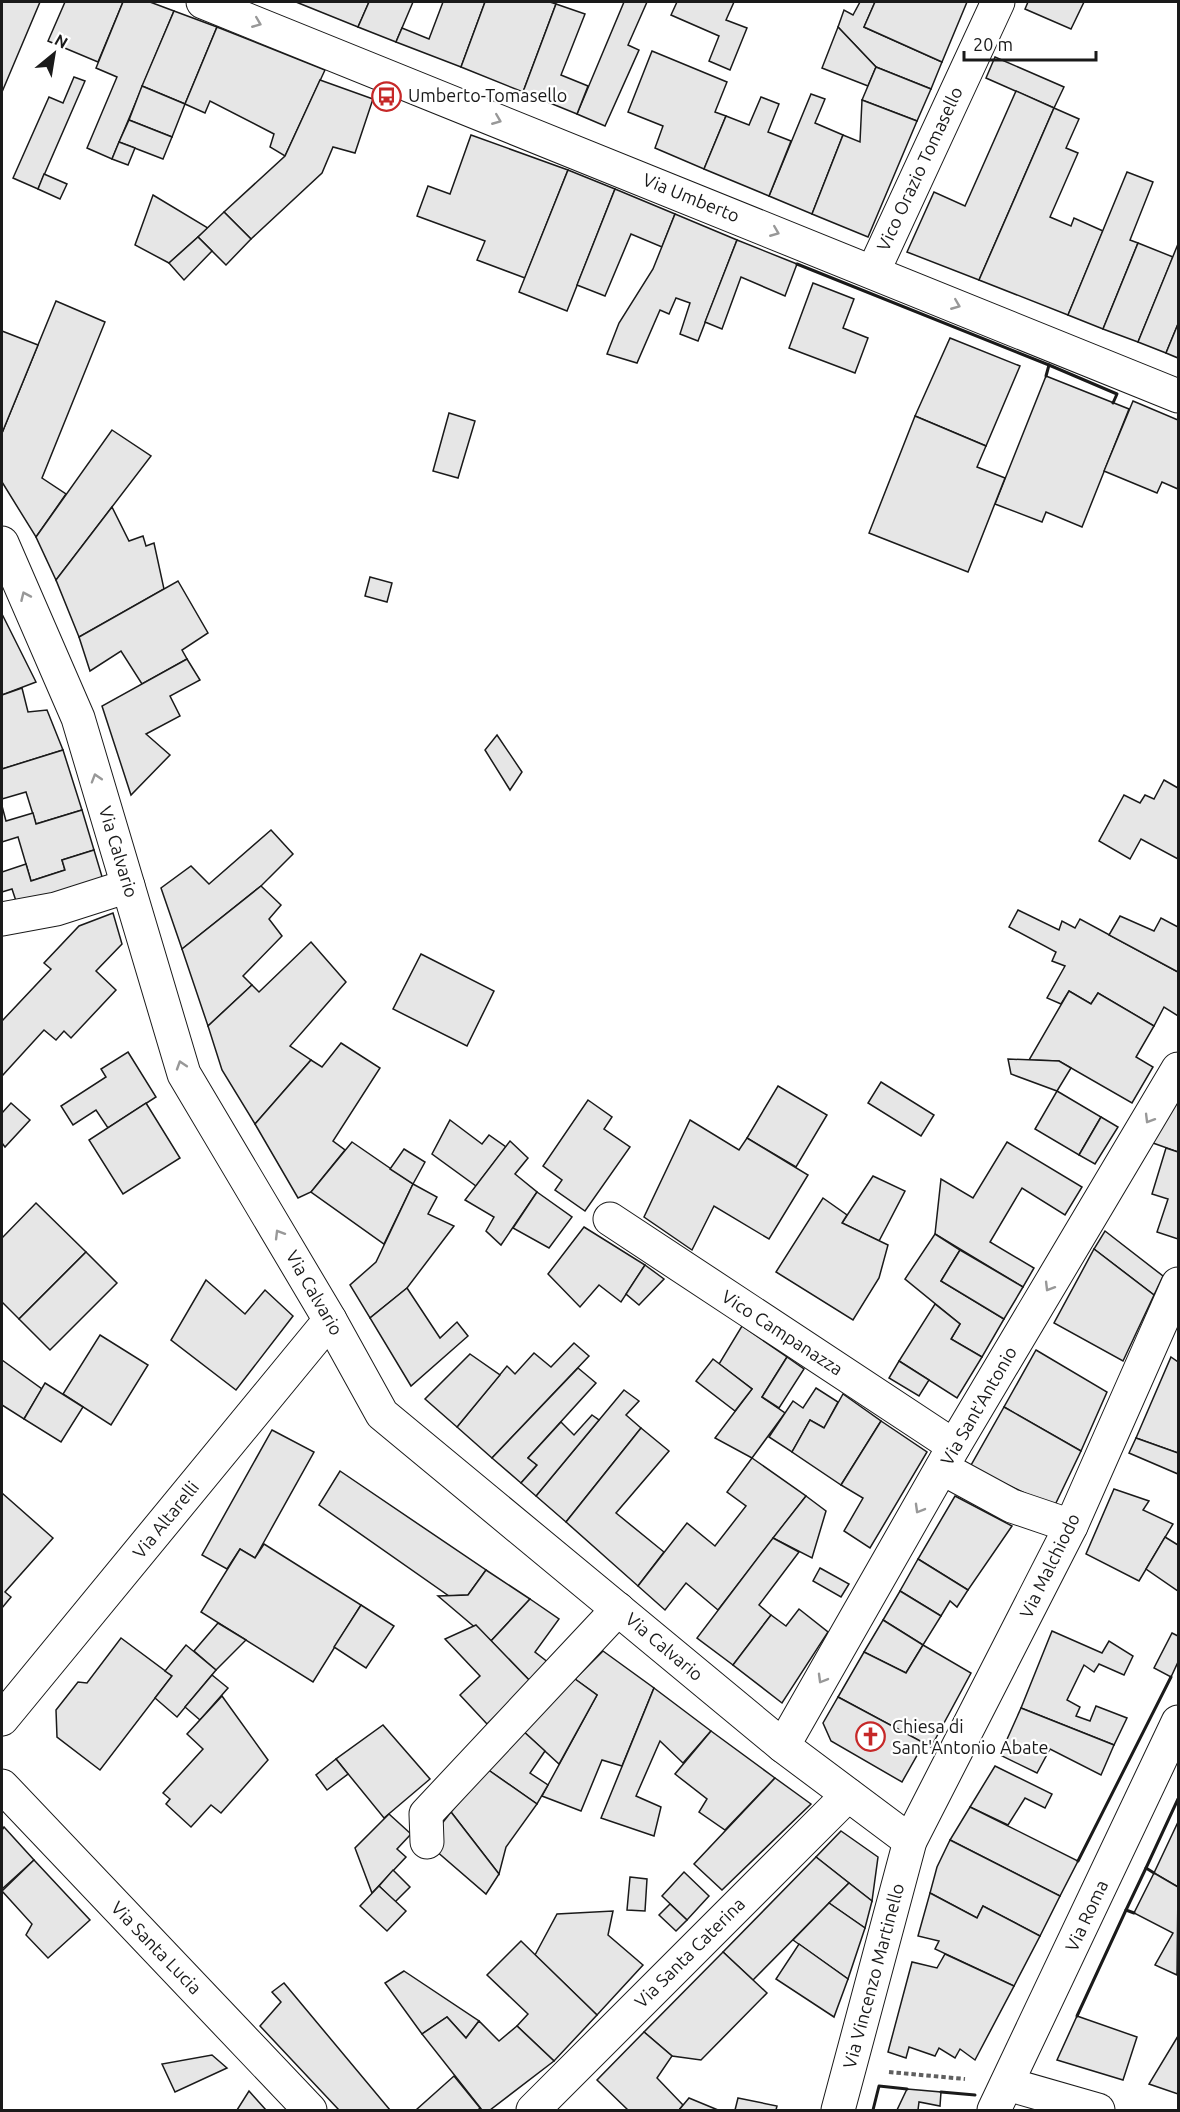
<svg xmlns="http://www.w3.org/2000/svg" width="1180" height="2112" font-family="Ubuntu,sans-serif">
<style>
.building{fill:#e6e6e6;stroke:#1a1a1a;stroke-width:1.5}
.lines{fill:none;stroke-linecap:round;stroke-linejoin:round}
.minor-casing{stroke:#1a1a1a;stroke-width:35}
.tertiary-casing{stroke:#1a1a1a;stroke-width:35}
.secondary-casing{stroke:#1a1a1a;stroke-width:35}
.path{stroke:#5f5f5f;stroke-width:4;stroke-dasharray:4.5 3;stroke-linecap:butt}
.minor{stroke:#fff;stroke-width:33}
.tertiary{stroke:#fff;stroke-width:33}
.secondary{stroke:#fff;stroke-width:33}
.wall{stroke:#1a1a1a;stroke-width:3}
.oneway{stroke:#989898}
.labels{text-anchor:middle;stroke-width:4.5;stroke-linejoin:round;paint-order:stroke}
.poi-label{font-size:18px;fill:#1a1a1a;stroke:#fff;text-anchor:start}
.street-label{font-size:18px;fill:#1a1a1a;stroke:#fff}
</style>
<rect width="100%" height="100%" fill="#fff"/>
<g class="building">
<polygon points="2,2 40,2 2,92"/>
<polygon points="65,2 123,2 98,62 48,41"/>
<polygon points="123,2 150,2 174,11 112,159 87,148 117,77 96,68"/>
<polygon points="296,2 369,2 358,27"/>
<polygon points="369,2 413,2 396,42 358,27"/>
<polygon points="443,2 485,2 461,67 396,42 402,28 429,39"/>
<polygon points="485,2 550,2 556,4 523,92 461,67"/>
<polygon points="624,2 647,2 628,45 639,50 605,126 577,114"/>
<polygon points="677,2 734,2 726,20 747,28 730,70 709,61 719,36 671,15"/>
<polygon points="860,2 875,2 864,27 942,62 931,89 876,67 838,27 844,10 853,15"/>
<polygon points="875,2 967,2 942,62 864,27"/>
<polygon points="1028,2 1084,2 1071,29 1025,9"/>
<polygon points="556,4 585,14 561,75 588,86 577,114 523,92"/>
<polygon points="174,11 217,27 185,104 142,86"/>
<polygon points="217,27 325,70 285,156 270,147 274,134 210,101 205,113 185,104"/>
<polygon points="838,27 876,67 868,86 822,68"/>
<polygon points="652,51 727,82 715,112 726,116 704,169 655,148 663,126 628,112"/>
<polygon points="995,57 1064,87 1054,108 986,78"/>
<polygon points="876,67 931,89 917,121 862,100"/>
<polygon points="74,77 85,81 38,189 13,178 49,97 63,103"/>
<polygon points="320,80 373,99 355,153 333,147 322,173 251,239 224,212 285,156"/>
<polygon points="142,86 185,104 172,137 129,120"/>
<polygon points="1016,91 1054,108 979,280 907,252 934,192 965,206"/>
<polygon points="811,94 825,99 815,123 843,135 812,214 769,196"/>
<polygon points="761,97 779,104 768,132 791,141 769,196 704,169 726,116 749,125"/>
<polygon points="862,100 917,121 868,237 812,214 843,135 860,142"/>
<polygon points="1054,108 1079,119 1066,148 1078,153 1050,217 1071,226 1074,218 1103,231 1068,315 979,280"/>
<polygon points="129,120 172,137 163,159 119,142"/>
<polygon points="471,135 568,170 525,278 477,260 485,241 417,216 428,186 450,194"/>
<polygon points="119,142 135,148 128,165 112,159"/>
<polygon points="568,170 615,189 567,311 519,292"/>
<polygon points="1127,172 1153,182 1130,240 1138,243 1103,329 1068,315"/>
<polygon points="44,174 67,184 60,199 38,189"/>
<polygon points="615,189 675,214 662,247 631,234 605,296 577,285"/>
<polygon points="153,195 208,228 169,263 135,245"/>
<polygon points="224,212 251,239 226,265 198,237"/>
<polygon points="675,214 737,240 698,341 680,334 690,303 676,298 669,314 660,310 637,363 607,354 619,323 653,269"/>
<polygon points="198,237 212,251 184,280 169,263"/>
<polygon points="737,240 797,264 785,296 741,277 722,329 705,322"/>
<polygon points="1138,243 1173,257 1138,342 1103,329"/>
<polygon points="1178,244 1178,324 1166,353 1138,342"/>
<polygon points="813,283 854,299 843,328 868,338 855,373 789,348"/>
<polygon points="56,301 105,322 42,478 66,494 36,537 2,482 2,433"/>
<polygon points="1178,324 1178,358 1166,353"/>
<polygon points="2,331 38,345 2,433"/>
<polygon points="950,338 1020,366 986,446 915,416"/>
<polygon points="1046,376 1129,409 1082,527 1046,512 1042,522 995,504"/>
<polygon points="1133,401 1178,420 1178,489 1162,482 1157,493 1104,471"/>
<polygon points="449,413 475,421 458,478 433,471"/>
<polygon points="915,416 986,446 977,467 1005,478 968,572 869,533"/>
<polygon points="112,430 151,456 56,580 36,537"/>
<polygon points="112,507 129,541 143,536 146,546 154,543 164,589 79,637 56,580"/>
<polygon points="370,577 392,583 387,602 365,596"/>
<polygon points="178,581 208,633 182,650 187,659 142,684 121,651 90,671 79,637"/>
<polygon points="3,616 36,682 2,695 2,617"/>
<polygon points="187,659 200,680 170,696 180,716 146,734 170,755 131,795 102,706"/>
<polygon points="22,688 28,712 47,710 63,750 2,769 2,695"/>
<polygon points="497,735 522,772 510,790 485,750"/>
<polygon points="63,750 82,810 36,824 26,792 2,799 2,769"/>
<polygon points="1164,780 1178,788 1178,859 1141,839 1130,859 1099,841 1124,795 1140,803 1145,795 1154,799"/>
<polygon points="2,806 6,821 33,813 36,824 82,810 94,850 62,860 65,870 31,881 18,837 2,842"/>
<polygon points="271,830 293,854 261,886 182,949 161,888 191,866 209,884"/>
<polygon points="94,850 103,880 18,907 12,889 2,892 2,872 26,864 31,881 65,870 62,860"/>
<polygon points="261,886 281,905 269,919 282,936 243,976 252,985 208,1026 182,949"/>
<polygon points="1018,910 1059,930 1062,921 1075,928 1080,919 1178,972 1178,1016 1164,1007 1154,1026 1098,993 1091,1004 1069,991 1061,1004 1047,998 1065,966 1052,961 1056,952 1009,927"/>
<polygon points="113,913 122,944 96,971 116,990 71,1038 64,1031 56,1040 44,1030 2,1076 2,1021 51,969 44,963 79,926"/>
<polygon points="1120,916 1154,931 1161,918 1178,927 1178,972 1109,935"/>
<polygon points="311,942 346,982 290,1046 311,1060 255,1124 222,1070 208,1026 252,985 259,992"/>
<polygon points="421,954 494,991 467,1046 393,1009"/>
<polygon points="1069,991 1091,1004 1098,993 1154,1026 1136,1057 1153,1067 1132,1103 1059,1061 1029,1060"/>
<polygon points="341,1043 380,1068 333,1141 345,1150 311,1192 298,1198 255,1124 311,1060 322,1067"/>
<polygon points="128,1052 156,1097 108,1128 96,1110 73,1125 61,1106 106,1077 101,1069"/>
<polygon points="1008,1059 1059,1061 1071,1068 1057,1091 1011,1074"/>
<polygon points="881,1082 934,1115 921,1136 868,1103"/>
<polygon points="778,1086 827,1115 796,1167 747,1138"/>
<polygon points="1057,1091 1101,1117 1079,1155 1035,1129"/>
<polygon points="1178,1096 1178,1152 1153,1143"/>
<polygon points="588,1100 612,1117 604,1129 630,1147 585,1211 555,1190 562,1180 543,1166"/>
<polygon points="11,1103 30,1120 5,1147 2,1143 2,1113"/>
<polygon points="146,1103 180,1158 123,1194 89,1140"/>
<polygon points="1101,1117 1118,1127 1095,1164 1079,1155"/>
<polygon points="450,1120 482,1144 489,1135 506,1147 476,1186 432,1154"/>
<polygon points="690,1120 739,1150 747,1138 808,1175 769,1239 714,1206 692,1250 644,1217"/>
<polygon points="510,1141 528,1158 515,1174 537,1192 501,1245 486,1231 494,1217 465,1200"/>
<polygon points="352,1142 413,1184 384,1244 311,1192"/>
<polygon points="1007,1142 1082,1187 1065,1215 1022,1188 990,1242 1034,1268 1023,1287 935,1234 941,1179 973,1198"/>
<polygon points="1166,1148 1178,1152 1178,1239 1157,1232 1168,1199 1152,1194"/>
<polygon points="404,1149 425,1162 413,1184 390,1169"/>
<polygon points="873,1176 905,1191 879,1241 842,1223"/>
<polygon points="413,1184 437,1197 428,1214 454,1226 407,1288 370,1318 350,1285 376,1262"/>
<polygon points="537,1192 572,1217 549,1248 513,1228"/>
<polygon points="823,1198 847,1215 842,1223 888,1245 879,1278 853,1320 776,1272"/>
<polygon points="36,1203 86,1252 19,1319 2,1302 2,1238"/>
<polygon points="584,1227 645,1265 621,1302 599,1285 580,1307 548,1274"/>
<polygon points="1105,1231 1163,1276 1154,1295 1094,1249"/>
<polygon points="935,1234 960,1250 941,1281 1004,1319 982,1357 951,1339 960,1324 905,1279"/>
<polygon points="1094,1249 1154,1295 1123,1361 1054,1323"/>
<polygon points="960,1250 1023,1287 1004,1319 941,1281"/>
<polygon points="86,1252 117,1283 50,1350 19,1319"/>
<polygon points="645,1265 664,1279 639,1305 626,1294"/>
<polygon points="206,1280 245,1314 265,1290 293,1316 236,1390 171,1340"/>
<polygon points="407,1288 440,1338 457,1322 468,1336 411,1386 370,1318"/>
<polygon points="935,1304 960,1324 951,1339 982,1357 957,1398 899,1361"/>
<polygon points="742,1326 787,1357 762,1397 785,1413 752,1458 715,1438 752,1389 719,1364"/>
<polygon points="100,1335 148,1365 111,1425 63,1394"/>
<polygon points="574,1343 589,1356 492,1458 457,1427 507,1366 515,1374 534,1353 551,1367"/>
<polygon points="1036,1350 1107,1392 1081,1451 1004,1407"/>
<polygon points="470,1354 500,1375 457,1427 425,1399"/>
<polygon points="787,1357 804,1369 779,1408 762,1397"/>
<polygon points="1171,1357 1178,1362 1178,1453 1136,1438"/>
<polygon points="713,1359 752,1389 735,1411 696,1381"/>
<polygon points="2,1360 42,1389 24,1419 2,1405"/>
<polygon points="899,1361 929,1380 919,1396 889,1378"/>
<polygon points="578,1368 596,1383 528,1458 537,1465 521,1483 492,1458"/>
<polygon points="45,1383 83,1407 61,1442 24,1419"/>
<polygon points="816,1388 838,1402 824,1428 810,1420 792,1452 769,1437 793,1401 803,1408"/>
<polygon points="624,1390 639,1401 626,1415 641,1428 566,1522 536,1496"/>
<polygon points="843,1394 881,1421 841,1485 792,1452 810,1420 824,1428"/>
<polygon points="1004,1407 1081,1451 1054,1507 970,1467"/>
<polygon points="592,1415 599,1420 536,1496 521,1483 537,1465 528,1458 561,1422 574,1435"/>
<polygon points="881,1421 927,1452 870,1548 844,1531 863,1498 841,1485"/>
<polygon points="641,1428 669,1451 616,1513 664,1552 638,1586 566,1522"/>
<polygon points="272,1430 314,1452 255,1558 240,1549 227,1569 202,1555"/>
<polygon points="1136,1438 1178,1453 1178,1474 1129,1453"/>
<polygon points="752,1458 806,1496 718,1610 686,1583 665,1610 638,1586 687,1523 715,1546 746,1506 727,1492"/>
<polygon points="340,1471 486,1570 468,1595 449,1596 319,1505"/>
<polygon points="1114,1489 1149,1501 1143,1510 1173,1524 1139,1581 1086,1554"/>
<polygon points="2,1493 53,1538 5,1592 11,1597 2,1608"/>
<polygon points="806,1496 826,1511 812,1558 773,1538"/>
<polygon points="955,1496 1012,1526 968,1590 918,1559"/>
<polygon points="1165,1537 1178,1545 1178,1591 1146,1569"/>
<polygon points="773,1538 799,1552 759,1605 771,1615 733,1665 697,1638"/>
<polygon points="264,1544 361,1605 313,1682 201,1612 240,1549 255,1558"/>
<polygon points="918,1559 968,1590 957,1607 950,1601 941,1616 900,1591"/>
<polygon points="820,1568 849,1584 841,1597 813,1581"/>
<polygon points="486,1570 530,1599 491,1641 438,1596 468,1595"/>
<polygon points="900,1591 941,1616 923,1645 883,1620"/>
<polygon points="530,1599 559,1619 535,1652 549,1663 531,1682 491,1641"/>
<polygon points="361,1605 394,1626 366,1668 334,1647"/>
<polygon points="799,1609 828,1632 782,1703 733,1665 771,1615 786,1626"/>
<polygon points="883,1620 923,1645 906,1673 864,1652"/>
<polygon points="218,1623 246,1640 216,1670 194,1651"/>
<polygon points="476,1625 531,1682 487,1724 460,1695 480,1676 445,1639"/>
<polygon points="1052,1631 1102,1653 1109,1641 1133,1656 1124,1675 1099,1664 1094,1672 1084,1665 1067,1700 1080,1707 1076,1716 1090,1721 1096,1706 1127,1718 1114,1745 1021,1708"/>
<polygon points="1172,1633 1178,1636 1178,1662 1171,1677 1154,1668"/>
<polygon points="121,1638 172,1676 100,1770 57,1737 56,1710 78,1682 87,1683"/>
<polygon points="186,1645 216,1670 177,1717 155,1698 172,1676 165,1671"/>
<polygon points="923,1645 971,1673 931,1747 838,1697 864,1652 906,1673"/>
<polygon points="603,1651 654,1688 622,1766 602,1760 581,1811 542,1796 597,1695 575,1679"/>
<polygon points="212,1675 228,1688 200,1720 185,1707"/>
<polygon points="575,1679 597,1695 559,1764 522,1730"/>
<polygon points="654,1688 711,1731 683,1763 660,1741 636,1796 661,1807 654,1836 601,1818"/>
<polygon points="222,1696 268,1760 221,1813 211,1805 191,1827 166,1804 170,1799 163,1793 203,1749 187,1734"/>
<polygon points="838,1697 924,1743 902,1782 831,1741 823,1723"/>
<polygon points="1021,1708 1114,1745 1101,1775 1050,1749 1037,1773 1000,1755"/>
<polygon points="383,1725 430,1779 384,1818 336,1759"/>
<polygon points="522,1730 545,1751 530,1773 548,1785 537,1804 487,1769"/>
<polygon points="711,1731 775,1778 725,1830 699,1812 707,1799 675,1774"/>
<polygon points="336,1759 348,1774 327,1790 316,1775"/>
<polygon points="995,1766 1052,1794 1045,1808 1025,1798 1008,1825 970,1807"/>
<polygon points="487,1769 537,1804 506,1847 499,1874 451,1812"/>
<polygon points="775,1778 811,1804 722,1890 694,1864"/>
<polygon points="970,1807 1078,1861 1060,1896 950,1840"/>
<polygon points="451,1812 499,1874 486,1894 435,1850 440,1826"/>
<polygon points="389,1814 411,1834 397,1849 406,1857 372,1893 355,1848"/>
<polygon points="1178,1822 1178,1887 1154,1873"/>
<polygon points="4,1827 34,1860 2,1889 2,1830"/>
<polygon points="841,1831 878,1857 872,1901 816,1857"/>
<polygon points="950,1840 1060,1896 1040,1936 983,1906 977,1918 930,1893 937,1867"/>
<polygon points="816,1857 849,1883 753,1980 723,1952"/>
<polygon points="34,1860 90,1920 48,1958 26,1935 32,1924 2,1891"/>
<polygon points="393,1870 410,1887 395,1902 379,1886"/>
<polygon points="684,1872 709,1896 687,1920 662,1896"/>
<polygon points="1154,1873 1178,1887 1177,1975 1155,1965 1173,1933 1134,1913"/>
<polygon points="630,1877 647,1879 645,1911 627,1910"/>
<polygon points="849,1883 872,1901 865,1928 829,1903"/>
<polygon points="379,1886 406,1911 387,1931 360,1906"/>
<polygon points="930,1893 977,1918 983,1906 1040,1936 1014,1986 935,1949 939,1941 918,1936"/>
<polygon points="829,1903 865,1928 848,1979 793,1940"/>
<polygon points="670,1904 687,1920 676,1931 659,1915"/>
<polygon points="613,1911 608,1935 643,1965 597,2015 535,1955 557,1914"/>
<polygon points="521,1941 597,2015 554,2061 517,2026 528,2014 487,1975"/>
<polygon points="799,1944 848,1979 834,2017 776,1979"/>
<polygon points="723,1952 767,1993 701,2060 672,2056 644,2032"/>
<polygon points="945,1954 1014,1986 975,2060 960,2049 955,2058 939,2048 935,2056 909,2047 906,2058 888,2052 912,1962 937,1968"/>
<polygon points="404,1971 479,2021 466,2038 447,2017 422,2034 385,1983"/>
<polygon points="284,1983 390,2110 339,2110 260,2026 281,2002 272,1992"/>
<polygon points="1077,2016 1137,2037 1123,2080 1057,2060"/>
<polygon points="447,2017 466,2038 479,2021 499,2041 517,2026 554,2061 490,2110 482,2110 422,2034"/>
<polygon points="644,2032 672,2056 657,2078 683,2105 679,2110 628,2110 597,2080"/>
<polygon points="1178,2036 1178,2094 1149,2084"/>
<polygon points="212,2055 227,2068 175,2092 162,2064"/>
<polygon points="454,2076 480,2108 478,2110 416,2110"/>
<polygon points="907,2089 941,2092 940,2106 919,2102 918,2110 897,2110"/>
<polygon points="249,2091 266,2110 237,2110"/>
<polygon points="689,2098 718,2110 679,2110"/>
<polygon points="738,2098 777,2106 776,2110 735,2110"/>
</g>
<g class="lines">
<defs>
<g id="minor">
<polyline points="873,272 998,2"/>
<polyline points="2,543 78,718 184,1074 330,1320 382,1414 783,1746 910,1841"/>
<polyline points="2,919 56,909 128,886"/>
<polyline points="610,1219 954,1446"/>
<polyline points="942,1468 1012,1506 1071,1526"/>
<polyline points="2,1719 330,1320"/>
<polyline points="783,1746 954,1446 1178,1069"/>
<polyline points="2,1786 310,2110"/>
<polyline points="427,1842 426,1814 618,1609"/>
<polyline points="533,2110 848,1795"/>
<polyline points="838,2110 910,1841 1071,1526 1178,1284"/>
</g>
<g id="tertiary">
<polyline points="1007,2084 1098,2110"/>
<polyline points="994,2110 1178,1722"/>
</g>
<polyline id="secondary" points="203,2 1178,396"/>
</defs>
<use href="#minor" class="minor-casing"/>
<use href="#tertiary" class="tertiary-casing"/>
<use href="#secondary" class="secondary-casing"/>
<polyline class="path" points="889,2072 965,2079"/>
<use href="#minor" class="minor"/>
<use href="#tertiary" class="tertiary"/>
<use href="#secondary" class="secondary"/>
<g class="wall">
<polyline points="797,264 1049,365"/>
<polyline points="1046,376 1049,365 1117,394 1113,403"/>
<polyline points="1078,1861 1171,1677"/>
<polyline points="1154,1873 1146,1868 1178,1799"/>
<polyline points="1134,1913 1126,1910 1146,1868"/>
<polyline points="1077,2016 1126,1910"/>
<polyline points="941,2092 975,2095"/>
<polyline points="873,2110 879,2086 907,2089"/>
</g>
</g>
<defs><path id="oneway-chevron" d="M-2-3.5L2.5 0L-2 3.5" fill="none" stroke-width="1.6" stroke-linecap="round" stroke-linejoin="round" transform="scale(1.5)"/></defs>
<g class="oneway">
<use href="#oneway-chevron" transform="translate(257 23) rotate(22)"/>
<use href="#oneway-chevron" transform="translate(497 120) rotate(22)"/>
<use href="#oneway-chevron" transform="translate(775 232) rotate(22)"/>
<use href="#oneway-chevron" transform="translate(956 305) rotate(22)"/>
<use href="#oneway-chevron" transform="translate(25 596) rotate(-114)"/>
<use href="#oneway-chevron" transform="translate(96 778) rotate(-107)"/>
<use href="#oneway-chevron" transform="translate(181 1065) rotate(-108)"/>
<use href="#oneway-chevron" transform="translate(1149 1119) rotate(121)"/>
<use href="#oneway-chevron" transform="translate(279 1234) rotate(-121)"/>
<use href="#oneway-chevron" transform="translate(1049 1287) rotate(121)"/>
<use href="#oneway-chevron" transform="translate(919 1509) rotate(120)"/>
<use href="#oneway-chevron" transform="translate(822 1679) rotate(120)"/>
</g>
<defs>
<symbol id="bus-ring" viewBox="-11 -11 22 22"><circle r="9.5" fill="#fff" stroke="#c62828" stroke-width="1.5"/><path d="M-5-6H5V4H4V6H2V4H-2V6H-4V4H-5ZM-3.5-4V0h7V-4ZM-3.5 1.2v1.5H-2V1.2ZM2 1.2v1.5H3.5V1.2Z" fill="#c62828"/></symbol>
<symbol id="church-ring" viewBox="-11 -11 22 22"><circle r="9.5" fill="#fff" stroke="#c62828" stroke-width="1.5"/><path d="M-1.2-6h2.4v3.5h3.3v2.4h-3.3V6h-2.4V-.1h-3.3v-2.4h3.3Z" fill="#c62828"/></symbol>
</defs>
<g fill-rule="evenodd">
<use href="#bus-ring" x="370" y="80" width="33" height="33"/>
<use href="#church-ring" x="854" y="1720" width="33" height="33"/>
</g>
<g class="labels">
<g class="poi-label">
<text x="408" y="102">Umberto-Tomasello</text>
<text x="892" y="1733">Chiesa di<tspan x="892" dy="21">Sant'Antonio Abate</tspan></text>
</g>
<g class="street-label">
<text transform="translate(920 169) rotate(-65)" y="6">Vico Orazio Tomasello</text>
<text transform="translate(691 198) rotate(22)" y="6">Via Umberto</text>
<text transform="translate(118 852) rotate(73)" y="6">Via Calvario</text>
<text transform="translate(314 1293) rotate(60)" y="6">Via Calvario</text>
<text transform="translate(782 1333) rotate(33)" y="6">Vico Campanazza</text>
<text transform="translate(979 1406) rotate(-60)" y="6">Via Sant'Antonio</text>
<text transform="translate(166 1520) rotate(-51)" y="6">Via Altarelli</text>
<text transform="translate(1050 1566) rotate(-64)" y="6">Via Malchiodo</text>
<text transform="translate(664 1647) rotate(40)" y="6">Via Calvario</text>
<text transform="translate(1087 1916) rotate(-65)" y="6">Via Roma</text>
<text transform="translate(156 1948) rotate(46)" y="6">Via Santa Lucia</text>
<text transform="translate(690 1953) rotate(-45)" y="6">Via Santa Caterina</text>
<text transform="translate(874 1976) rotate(-75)" y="6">Via Vincenzo Martinello</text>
</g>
</g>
<rect width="1180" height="2112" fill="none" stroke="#1a1a1a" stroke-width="6"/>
<g transform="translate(54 54) rotate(30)" stroke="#ffffff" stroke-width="4.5" paint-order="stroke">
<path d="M0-4.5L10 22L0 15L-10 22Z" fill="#1a1a1a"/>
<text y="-9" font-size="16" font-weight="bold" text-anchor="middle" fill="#1a1a1a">N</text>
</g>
<path d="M964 51v9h132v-9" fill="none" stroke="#1a1a1a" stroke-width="3"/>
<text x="973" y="51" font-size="18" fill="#1a1a1a" stroke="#ffffff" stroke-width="4.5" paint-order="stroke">20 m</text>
</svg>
